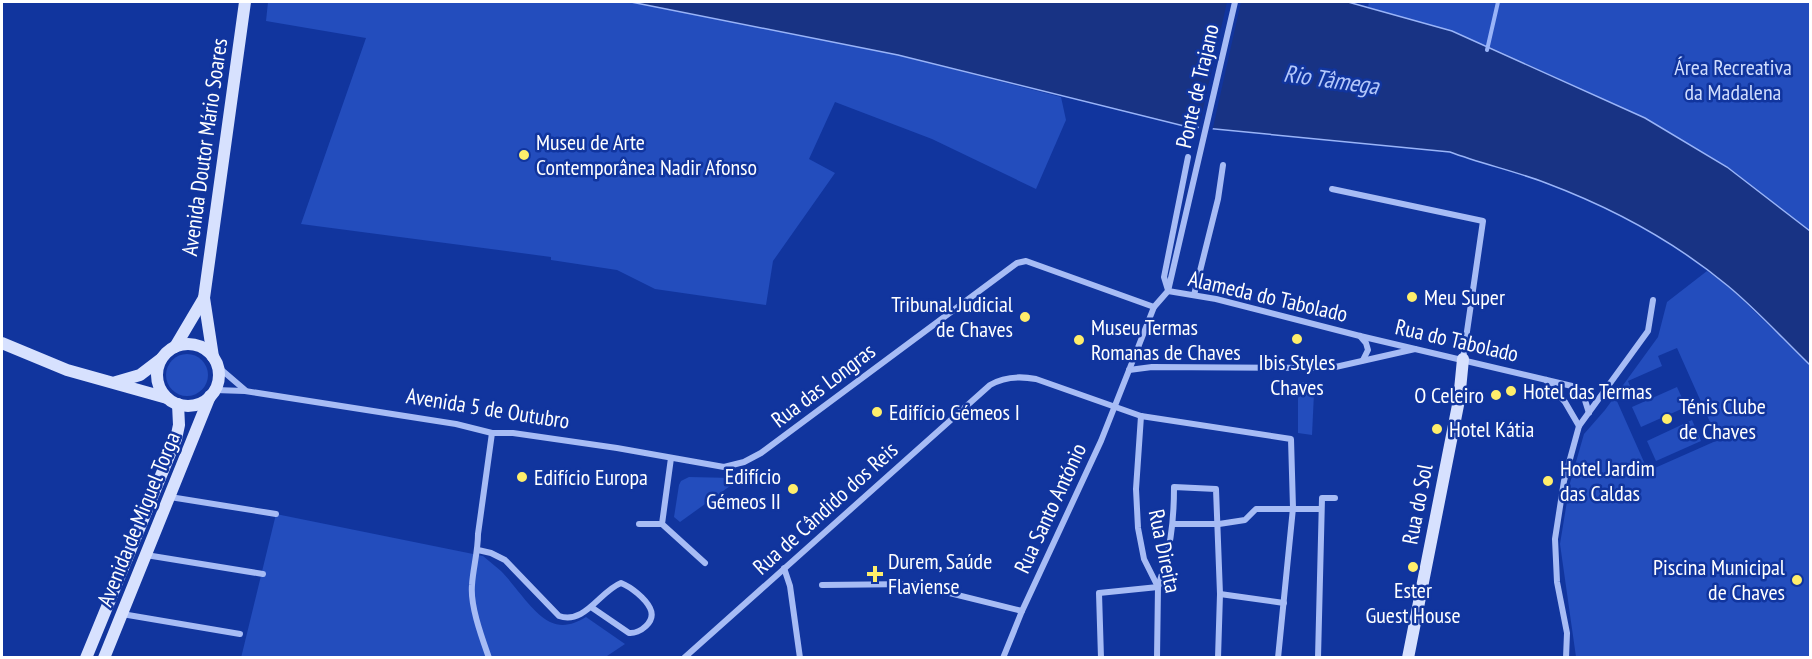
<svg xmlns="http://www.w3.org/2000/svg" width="1812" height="659" font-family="'PT Sans Narrow',sans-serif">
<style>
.green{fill:#234dbd;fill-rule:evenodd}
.water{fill:#183384;stroke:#99b4f8;stroke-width:1.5}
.pier{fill:#11359e}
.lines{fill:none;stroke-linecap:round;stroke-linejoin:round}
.stream{stroke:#99b4f8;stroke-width:4}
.street{stroke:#a7bcf5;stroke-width:6}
.secondary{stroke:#d7e1fe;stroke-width:12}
.poi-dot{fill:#ffee6b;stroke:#11359e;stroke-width:2}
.labels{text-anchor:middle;stroke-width:5;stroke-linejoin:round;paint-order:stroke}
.park-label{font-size:22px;fill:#d0ddfe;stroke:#11359e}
.street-label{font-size:22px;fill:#fff;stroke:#11359e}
.poi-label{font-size:22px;fill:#fff;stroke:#11359e;text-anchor:start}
.water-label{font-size:24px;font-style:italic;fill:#b4c8fb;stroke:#11359e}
</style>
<rect width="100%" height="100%" fill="#11359e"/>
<g class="green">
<polygon points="268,2 630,2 898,55 1061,97 1066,120 1036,189 932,139 835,102 809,159 835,173 773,261 766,305 655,289 617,270 551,260 551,257 301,224 366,38 266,21"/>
<polygon points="1369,2 1810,2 1810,231 1727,167 1645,118 1492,48 1368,7"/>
<path d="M 1707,271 L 1728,286 L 1810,365 L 1810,657 L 1576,657 L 1560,544 L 1570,483 L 1584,434 L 1605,410 L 1658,337 L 1667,302 ZM 1677,348 L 1718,440 L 1648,471 L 1616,399 L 1632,391 L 1628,381 L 1662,366 L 1658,356 Z"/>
<circle cx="187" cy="375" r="21"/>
<polygon points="1298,382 1308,382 1314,393 1312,435 1298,433"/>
<polygon points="1677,387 1686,407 1641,427 1632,407"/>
<polygon points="1692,420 1701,441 1656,461 1647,441"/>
<polygon points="689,477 733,478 737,481 680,522 674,517 679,485 681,481"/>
<path d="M 276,514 L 483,556 C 489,561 495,566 501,571 C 515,585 533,614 550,622 C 563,628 574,624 586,617 L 625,644 L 604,658 L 241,658 Z"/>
</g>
<path class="water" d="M 631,2 L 1348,2 L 1452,31 L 1645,118 L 1727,167 L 1810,231 L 1810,365 C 1783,339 1757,310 1728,286 C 1675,242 1610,207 1546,183 C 1515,171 1482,164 1450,152 L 1184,126 L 898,55 Z"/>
<polygon class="pier" points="1227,2 1241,2 1212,132 1198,131"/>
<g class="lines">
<polyline class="stream" points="1487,50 1498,2"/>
<g class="street">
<polyline points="1332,189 1483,221 1463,359"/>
<polyline points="1168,290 1164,277 1188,157"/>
<polyline points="1168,291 1216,299 1360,336 1572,386 1583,394 1589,413"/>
<polyline points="1194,295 1218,199 1223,165"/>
<polyline points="1360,336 1366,343 1368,350 1363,360"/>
<polyline points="217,366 245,390"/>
<polyline points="1129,370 1152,367 1331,368 1415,349"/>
<polyline points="1546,380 1565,402 1579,426"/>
<polyline points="215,390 245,391 456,424 492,433 513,433 617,448 724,467 744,462 761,453 1017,263 1026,261 1154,307"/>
<polyline points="1141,416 1136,489 1138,528 1144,559 1158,587 1157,658"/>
<polyline points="671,458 662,524 705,563"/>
<polyline points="170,497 276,514"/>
<polyline points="639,524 662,524"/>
<polyline points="1174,524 1219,524 1245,520 1256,509 1321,509"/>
<path d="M 478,550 L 491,553 L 505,560 L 559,616 C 585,625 600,591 621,583 C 631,587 645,598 650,608 C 657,622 639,634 629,633 L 591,607"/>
<polyline points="146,555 263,574"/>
<polyline points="784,568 790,586 800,658"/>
<polyline points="822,585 913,584 1022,611"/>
<polyline points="1220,594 1284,603"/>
<polyline points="122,614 240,634"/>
<path d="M 489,658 C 482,638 470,606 472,585 C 473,568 478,552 478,534 L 492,433"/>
<path d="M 684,658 L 990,385 C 1005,376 1020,376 1036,379 L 1141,416 L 1291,439 L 1293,508 L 1278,658"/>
<polyline points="1003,658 1022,611 1101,441 1154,307 1168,291 1235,2"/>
<path d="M 1101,658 L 1099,593 L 1158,587 C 1170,550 1174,526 1174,487 L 1216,489 L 1220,594 L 1218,658"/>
<polyline points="1318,658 1322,498 1335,498"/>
<polyline points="1566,658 1567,633 1557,582 1555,539 1564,481 1579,426 1648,331 1653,300"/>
</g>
<g class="secondary">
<polyline points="2,343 67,370 167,398"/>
<circle cx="188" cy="375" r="31"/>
<polyline points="175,347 204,298"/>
<polyline points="213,357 204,298 245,2"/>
<polyline points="116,382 140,375 161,359"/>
<polyline points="86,658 176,439 179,425 178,404"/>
<polyline points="104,658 210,396"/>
<polyline points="1408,658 1459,400 1463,359"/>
</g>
</g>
<g class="poi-dot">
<circle cx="524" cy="155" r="6"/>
<circle cx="1412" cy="297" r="6"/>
<circle cx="1025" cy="317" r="6"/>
<circle cx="1297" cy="339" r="6"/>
<circle cx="1079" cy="340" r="6"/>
<circle cx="1511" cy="391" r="6"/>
<circle cx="1496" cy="395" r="6"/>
<circle cx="877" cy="412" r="6"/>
<circle cx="1667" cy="419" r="6"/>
<circle cx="1437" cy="429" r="6"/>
<circle cx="522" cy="477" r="6"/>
<circle cx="1548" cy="481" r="6"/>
<circle cx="793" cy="489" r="6"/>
<circle cx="1413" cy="567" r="6"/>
<path d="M872 565h6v6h6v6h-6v6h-6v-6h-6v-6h6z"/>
<circle cx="1797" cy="580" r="6"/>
</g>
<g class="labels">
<g class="park-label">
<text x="1733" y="75">Área Recreativa<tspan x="1733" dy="25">da Madalena</tspan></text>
</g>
<g class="street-label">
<text transform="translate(1197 86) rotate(-77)" y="8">Ponte de Trajano</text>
<text transform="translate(204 147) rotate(-82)" y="8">Avenida Doutor Mário Soares</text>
<text transform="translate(1268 296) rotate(13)" y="8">Alameda do Tabolado</text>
<text transform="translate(1457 340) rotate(13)" y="8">Rua do Tabolado</text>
<text transform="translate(823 385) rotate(-37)" y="8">Rua das Longras</text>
<text transform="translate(488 408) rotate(9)" y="8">Avenida 5 de Outubro</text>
<text transform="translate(1417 504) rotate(-79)" y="8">Rua do Sol</text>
<text transform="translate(825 508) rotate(-42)" y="8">Rua de Cândido dos Reis</text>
<text transform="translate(1050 508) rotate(-65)" y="8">Rua Santo António</text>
<text transform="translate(138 519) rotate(-68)" y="8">Avenida de Miguel Torga</text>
<text transform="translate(1165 551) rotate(78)" y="8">Rua Direita</text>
</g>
<g class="poi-label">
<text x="536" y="150">Museu de Arte<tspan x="536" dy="25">Contemporânea Nadir Afonso</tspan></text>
<text x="1424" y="305">Meu Super</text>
<text x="1013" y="312" text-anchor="end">Tribunal Judicial<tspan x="1013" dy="25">de Chaves</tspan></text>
<text x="1091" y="335">Museu Termas<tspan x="1091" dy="25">Romanas de Chaves</tspan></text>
<text x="1297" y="370" text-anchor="middle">Ibis Styles<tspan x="1297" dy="25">Chaves</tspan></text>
<text x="1523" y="399">Hotel das Termas</text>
<text x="1484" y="403" text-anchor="end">O Celeiro</text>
<text x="1679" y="414">Ténis Clube<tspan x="1679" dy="25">de Chaves</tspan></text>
<text x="889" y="420">Edifício Gémeos I</text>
<text x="1449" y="437">Hotel Kátia</text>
<text x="1560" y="476">Hotel Jardim<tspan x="1560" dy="25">das Caldas</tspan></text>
<text x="781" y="484" text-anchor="end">Edifício<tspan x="781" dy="25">Gémeos II</tspan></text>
<text x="534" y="485">Edifício Europa</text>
<text x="888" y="569">Durem, Saúde<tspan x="888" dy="25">Flaviense</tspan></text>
<text x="1785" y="575" text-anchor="end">Piscina Municipal<tspan x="1785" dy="25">de Chaves</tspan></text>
<text x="1413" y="598" text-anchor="middle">Ester<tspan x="1413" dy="25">Guest House</tspan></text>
</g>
<g class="water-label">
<text transform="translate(1331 80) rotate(8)" y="8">Rio Tâmega</text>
</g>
</g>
<rect width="1812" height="659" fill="none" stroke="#ffffff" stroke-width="6"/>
</svg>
